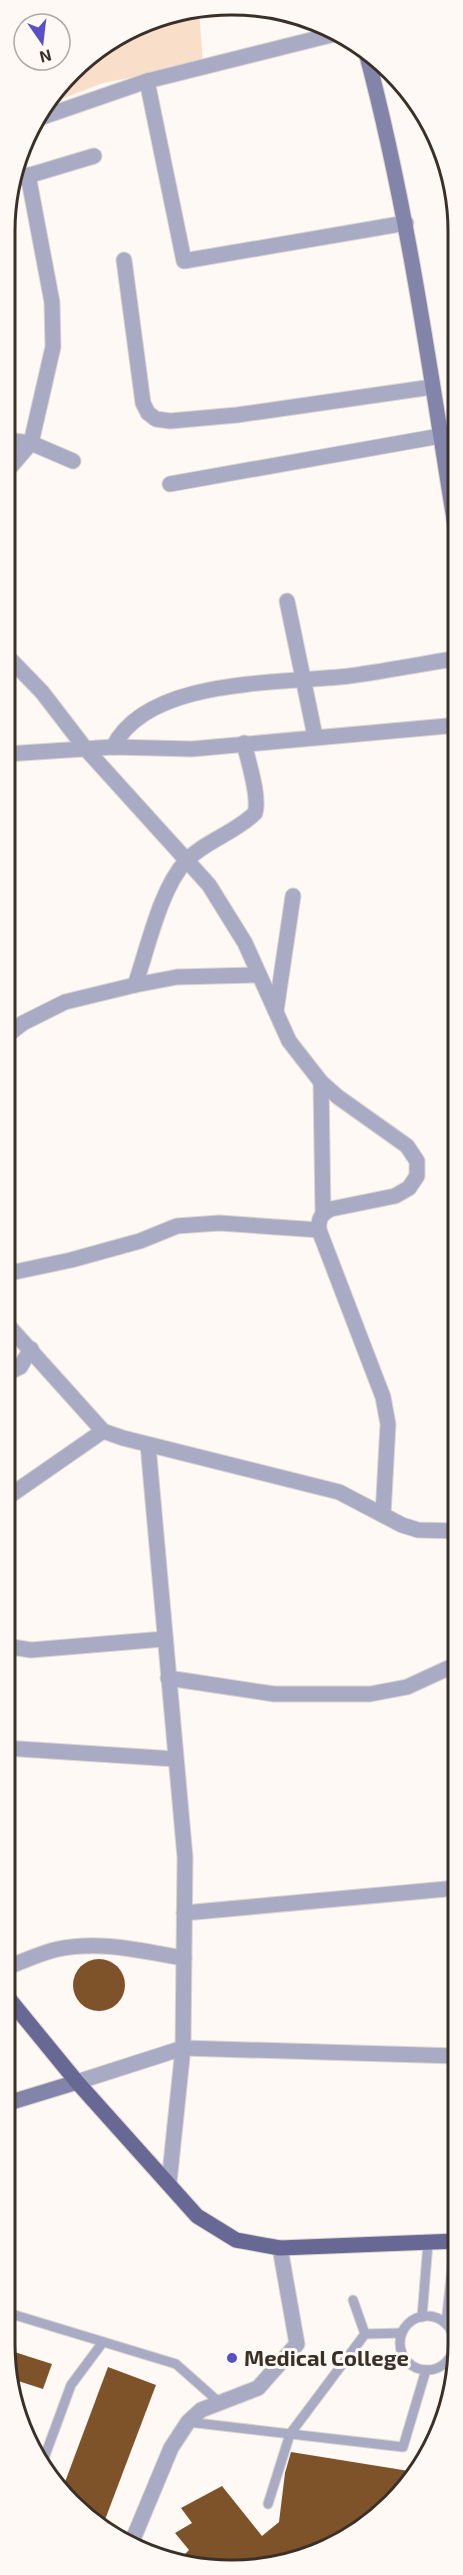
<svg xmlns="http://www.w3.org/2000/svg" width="463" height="2575" font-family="'Exo 2',sans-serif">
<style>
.green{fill:#f9dfc9}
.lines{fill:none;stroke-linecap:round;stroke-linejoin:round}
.stream{stroke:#7c7ca0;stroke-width:6}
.building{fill:#7e5329}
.lane-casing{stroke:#dbd5d0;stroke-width:11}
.street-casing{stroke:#dbd5d0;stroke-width:17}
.secondary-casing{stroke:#dbd5d0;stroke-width:17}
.primary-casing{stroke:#dbd5d0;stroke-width:17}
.lane{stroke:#a9abc4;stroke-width:9}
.street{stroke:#a9abc4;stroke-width:15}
.secondary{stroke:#8284a9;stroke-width:15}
.primary{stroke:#676994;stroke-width:15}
.poi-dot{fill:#594fc7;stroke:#fef9f5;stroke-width:2}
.labels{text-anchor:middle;stroke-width:6;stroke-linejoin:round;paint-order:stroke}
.poi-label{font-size:22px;font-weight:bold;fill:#3a3028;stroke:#fef9f5;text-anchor:start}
.rim{fill:none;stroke:#3a3028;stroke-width:3}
</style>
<rect width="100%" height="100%" fill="#fef9f5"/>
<polygon class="green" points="199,11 203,63 103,83 46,105 93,52 172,12"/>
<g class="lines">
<polyline class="stream" points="451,262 458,261"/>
</g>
<g class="building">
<circle cx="99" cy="1985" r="26"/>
<polygon points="5,2349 52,2364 43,2389 12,2379"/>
<polygon points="108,2367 156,2385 103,2525 71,2504 62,2490"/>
<polygon points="291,2452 415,2472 381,2514 304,2559 217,2570 178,2561 189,2550 175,2533 192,2523 181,2508 222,2486 262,2536 279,2522 285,2473"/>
</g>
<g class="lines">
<defs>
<g id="lane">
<polyline points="353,2300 365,2334"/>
<polyline points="5,2312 176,2364 220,2403"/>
<circle cx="427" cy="2343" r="27"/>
<polyline points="422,2317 428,2243"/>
<polyline points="446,2324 455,2241"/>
<polyline points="188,2422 403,2447 426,2370"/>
<polyline points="43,2461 71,2385 103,2342"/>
<polyline points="268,2504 290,2434 365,2334 402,2333"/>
</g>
<g id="street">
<polyline points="147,81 184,261 406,223"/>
<polyline points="34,120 147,81 339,33"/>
<polyline points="14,180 94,156"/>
<polyline points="124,260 143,403 148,413 156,419 170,421 237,415 432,387"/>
<polyline points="6,440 31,443 73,461"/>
<polyline points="6,472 31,443 53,347 52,302 28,175"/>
<polyline points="170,484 440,436"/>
<polyline points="287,601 315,736"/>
<path d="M 6,655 L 42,692 L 85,748 L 209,885 L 245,943 L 289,1041 L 321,1082 L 338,1097 L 407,1146 L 417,1161 L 417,1176 L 409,1188 L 395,1196 L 331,1209 C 321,1214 318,1219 319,1230 L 383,1397 L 388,1424 L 383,1515"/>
<path d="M 113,747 C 148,677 281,684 349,676 C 385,671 422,664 458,658"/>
<polyline points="6,754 113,747 192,749 458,725"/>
<path d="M 135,985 C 148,948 160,889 186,861 C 205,841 235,833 255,813 C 260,797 248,761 244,743"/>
<polyline points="276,1011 293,896"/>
<polyline points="6,1036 23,1023 65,1002 135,985 177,977 259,975"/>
<polyline points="321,1082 323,1213"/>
<polyline points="5,1274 71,1260 140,1241 177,1226 219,1223 319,1230"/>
<polyline points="5,1322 103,1431 123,1438 339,1492 402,1525 418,1530 457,1531"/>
<polyline points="5,1374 20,1367 31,1349"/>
<polyline points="148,1445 185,1857 183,2048 169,2183"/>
<polyline points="5,1499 103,1431"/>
<polyline points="5,1646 31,1650 164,1639"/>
<polyline points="168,1678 274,1694 370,1694 407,1687 457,1664"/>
<polyline points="5,1748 175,1759"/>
<polyline points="184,1913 457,1888"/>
<path d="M 5,1968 C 22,1962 40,1953 58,1949 C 100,1940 142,1951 184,1958"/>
<polyline points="77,2082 183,2048 457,2056"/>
<polyline points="131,2544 171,2448 188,2422 201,2410 258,2388 297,2344 280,2248"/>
</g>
<g id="secondary">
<path d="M 366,52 C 409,213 431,379 458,544"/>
<polyline points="5,2104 77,2082"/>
</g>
<polyline id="primary" points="5,1994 77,2082 197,2216 236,2240 280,2248 457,2241"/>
</defs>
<use href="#lane" class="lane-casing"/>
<use href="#street" class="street-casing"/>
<use href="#secondary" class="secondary-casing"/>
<use href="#primary" class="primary-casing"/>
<use href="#lane" class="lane"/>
<use href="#street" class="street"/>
<use href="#secondary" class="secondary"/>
<use href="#primary" class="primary"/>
</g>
<circle class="poi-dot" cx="232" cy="2358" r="6"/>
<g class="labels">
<g class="poi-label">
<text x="244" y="2366">Medical College</text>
</g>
</g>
<path d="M0 0H463V2575H0ZM231 15H232A216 216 0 0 1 448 231V2344A216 216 0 0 1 232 2560H231A216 216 0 0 1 15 2344V231A216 216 0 0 1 231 15Z" fill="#fef9f5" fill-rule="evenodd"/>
<path class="rim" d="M231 15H232A216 216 0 0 1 448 231V2344A216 216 0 0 1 232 2560H231A216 216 0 0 1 15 2344V231A216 216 0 0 1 231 15Z"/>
<g transform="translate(42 42) rotate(166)"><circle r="28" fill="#fef9f5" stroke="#b0a9a3" stroke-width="1.5"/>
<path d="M0-4.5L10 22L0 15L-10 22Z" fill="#594fc7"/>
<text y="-9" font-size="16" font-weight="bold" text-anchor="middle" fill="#3a3028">N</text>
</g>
</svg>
